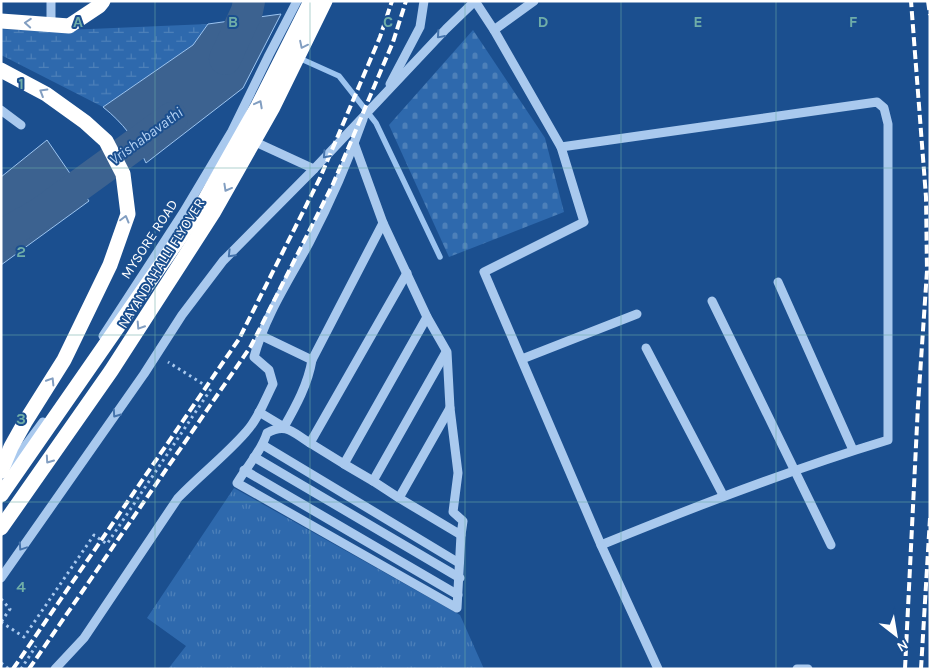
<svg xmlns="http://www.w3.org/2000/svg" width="931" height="670" font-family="Karla,sans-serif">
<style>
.grass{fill:url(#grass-tufts)}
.wetland{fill:url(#wetland-marsh)}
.cemetery{fill:url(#cemetery-stones)}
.water{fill:#3c6290;stroke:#9cc4f0}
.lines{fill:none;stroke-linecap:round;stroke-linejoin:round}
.stream{stroke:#9cc4f0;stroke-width:5.5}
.river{stroke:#3c6290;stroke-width:32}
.path{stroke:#a9c9ee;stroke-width:3;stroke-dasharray:2.5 4;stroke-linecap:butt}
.minor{stroke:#a9c9ee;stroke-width:9}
.highway{stroke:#fff;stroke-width:15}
.rail{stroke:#fff;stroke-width:4;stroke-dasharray:9 4;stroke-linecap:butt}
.oneway{stroke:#829ec1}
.oneway2{stroke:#4674ac}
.grid{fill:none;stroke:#6fada8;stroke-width:1;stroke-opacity:0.55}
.labels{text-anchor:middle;stroke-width:4;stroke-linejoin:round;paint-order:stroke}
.street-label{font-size:14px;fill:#fff;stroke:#1b4f8f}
.water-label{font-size:15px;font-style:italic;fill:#b5d3f5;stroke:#1b4f8f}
.grid-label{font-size:16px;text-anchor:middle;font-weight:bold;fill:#6fada8;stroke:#1b4f8f;stroke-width:4;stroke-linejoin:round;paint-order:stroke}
</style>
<defs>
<pattern id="grass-tufts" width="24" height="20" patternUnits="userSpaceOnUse" patternTransform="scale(1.25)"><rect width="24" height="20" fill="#2e69ad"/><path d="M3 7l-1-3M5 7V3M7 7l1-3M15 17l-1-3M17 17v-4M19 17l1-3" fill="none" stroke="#4d80b9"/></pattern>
<pattern id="wetland-marsh" width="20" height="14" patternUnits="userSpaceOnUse" patternTransform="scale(1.25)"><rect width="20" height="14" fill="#2e69ad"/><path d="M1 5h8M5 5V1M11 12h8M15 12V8" fill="none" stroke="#4d80b9"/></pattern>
<pattern id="cemetery-stones" width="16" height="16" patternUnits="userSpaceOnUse" patternTransform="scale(1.25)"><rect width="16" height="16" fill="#2e69ad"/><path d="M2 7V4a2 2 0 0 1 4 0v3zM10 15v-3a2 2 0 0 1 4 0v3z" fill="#4d80b9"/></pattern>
</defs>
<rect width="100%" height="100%" fill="#1b4f8f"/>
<polygon class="grass" points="234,488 460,615 484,669 168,669 186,646 147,618"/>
<polygon class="wetland" points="208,24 193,45 103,107 1,55 1,29 43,31"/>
<polygon class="cemetery" points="473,30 545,138 564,212 449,257 389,125"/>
<g class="water">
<path d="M 281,14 L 243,88 L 146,163 C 136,140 123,123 103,107 L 193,45 L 208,24 Z"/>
<polygon points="47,140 89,201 1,265 1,177"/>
</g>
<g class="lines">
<polyline class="stream" points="299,58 339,76 376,123 440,257"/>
<g class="river">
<polyline points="225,59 247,11 249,1"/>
<polyline points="1,236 41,213 172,118"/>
</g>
<g class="path">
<polyline points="1,599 10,609 1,622"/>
<polyline points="1,622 24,637 94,535 107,544 211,389 168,362"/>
<polyline points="1,663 9,669"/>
<polyline points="21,669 36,646"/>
</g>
<g class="minor">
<polyline points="51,25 51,1"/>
<polyline points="494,30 534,1"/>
<polyline points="390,84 420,27 424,1"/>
<polyline points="1,110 21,125"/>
<polyline points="251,140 314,169"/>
<polyline points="354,143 383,223 427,317 447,352 450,408 458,473 453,512 463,521 461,535 399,498"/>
<path d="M 561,147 L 877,102 L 884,108 L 888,124 L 888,440 C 789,470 696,506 601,545"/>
<path d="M 407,273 L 310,443 C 293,433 287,422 267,433 C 261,452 247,466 237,483 L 457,608 L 461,535"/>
<polyline points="778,282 853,450"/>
<polyline points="712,301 831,545"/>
<polyline points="260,335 312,360"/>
<polyline points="103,336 183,213 232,131 269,55 297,1"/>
<polyline points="646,348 723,495"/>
<polyline points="522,359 637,314"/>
<path d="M 259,412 L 284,427 C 296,406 308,384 312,360 L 383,223"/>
<polyline points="310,443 344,464 427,317"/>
<polyline points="263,445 459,563"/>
<polyline points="254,457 460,578"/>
<polyline points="344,464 373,481 446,352"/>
<polyline points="244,470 458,595"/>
<polyline points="6,472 43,422"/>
<polyline points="373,481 399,498 450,408"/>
<polyline points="1,578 144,374 182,315 223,261 314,169 446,29 475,1 494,30 561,147 584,222 484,272 601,545 658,669"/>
<path d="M 55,669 L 84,638 L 178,498 C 200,475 225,456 246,432 C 258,419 265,400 273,384 L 269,370 L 254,357 C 265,316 289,280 309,243 C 330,203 348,162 363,119"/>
<polyline points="797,669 808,669"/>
</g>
<g class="highway">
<polyline points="1,21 69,26 99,6 103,1"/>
<polyline points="1,70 46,94 85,122 106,141 123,174 128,214 110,265 64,360 25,422 11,447 1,471"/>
<polyline points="1,495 201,207 258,106 311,1"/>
<polyline points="1,528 111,371 213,213 273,107 325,1"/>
</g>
<g class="rail">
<polyline points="928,1 930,15"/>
<polyline points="13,669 239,339 320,178 380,37 392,1"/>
<polyline points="29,669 251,346 333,184 393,42 406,1"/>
<polyline points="905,669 918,405 927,271 926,197 911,1"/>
<polyline points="921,669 930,518"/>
</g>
</g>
<defs><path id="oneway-chevron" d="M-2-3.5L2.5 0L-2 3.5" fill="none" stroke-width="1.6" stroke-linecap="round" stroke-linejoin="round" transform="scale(1.25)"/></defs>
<g class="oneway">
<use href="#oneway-chevron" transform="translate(28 23) rotate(-176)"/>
<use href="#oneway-chevron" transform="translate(303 45) rotate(116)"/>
<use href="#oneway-chevron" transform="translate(43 92) rotate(-149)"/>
<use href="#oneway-chevron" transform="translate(259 104) rotate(-62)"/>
<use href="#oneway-chevron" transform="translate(227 188) rotate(119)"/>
<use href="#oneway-chevron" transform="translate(125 219) rotate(-75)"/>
<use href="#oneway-chevron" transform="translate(140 326) rotate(123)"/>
<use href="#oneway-chevron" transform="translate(51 381) rotate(-58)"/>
<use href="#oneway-chevron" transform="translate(49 460) rotate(125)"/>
</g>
<g class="oneway2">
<use href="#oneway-chevron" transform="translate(440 35) rotate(131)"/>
<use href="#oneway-chevron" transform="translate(326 155) rotate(132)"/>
<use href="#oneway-chevron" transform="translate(231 254) rotate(134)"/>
<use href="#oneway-chevron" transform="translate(116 414) rotate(125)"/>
<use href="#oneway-chevron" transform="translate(22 547) rotate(124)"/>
</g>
<path class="grid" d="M 155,1 L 155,669M 310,1 L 310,669M 465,1 L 465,669M 621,1 L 621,669M 776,1 L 776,669M 1,168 L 930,168M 1,335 L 930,335M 1,502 L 930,502"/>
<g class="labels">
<g class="street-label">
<text transform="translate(149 239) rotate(-57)" y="5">MYSORE ROAD</text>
<text transform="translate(161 263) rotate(-58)" y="5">NAYANDAHALLI FLYOVER</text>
</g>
<g class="water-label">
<text transform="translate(146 136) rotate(-36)" y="5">Vrishabavathi</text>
</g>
</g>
<g class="grid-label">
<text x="78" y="27">A</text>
<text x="233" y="27">B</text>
<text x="388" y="27">C</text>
<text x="543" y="27">D</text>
<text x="698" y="27">E</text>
<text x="853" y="27">F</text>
<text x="21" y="89">1</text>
<text x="21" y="257">2</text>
<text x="21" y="424">3</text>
<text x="21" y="592">4</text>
</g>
<rect width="931" height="670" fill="none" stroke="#ffffff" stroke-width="5"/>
<g transform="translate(896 635) rotate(149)" stroke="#1b4f8f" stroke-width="4" paint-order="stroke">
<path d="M0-4L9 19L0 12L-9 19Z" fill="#ffffff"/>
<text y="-8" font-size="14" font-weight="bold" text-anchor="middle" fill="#ffffff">N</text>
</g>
</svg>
